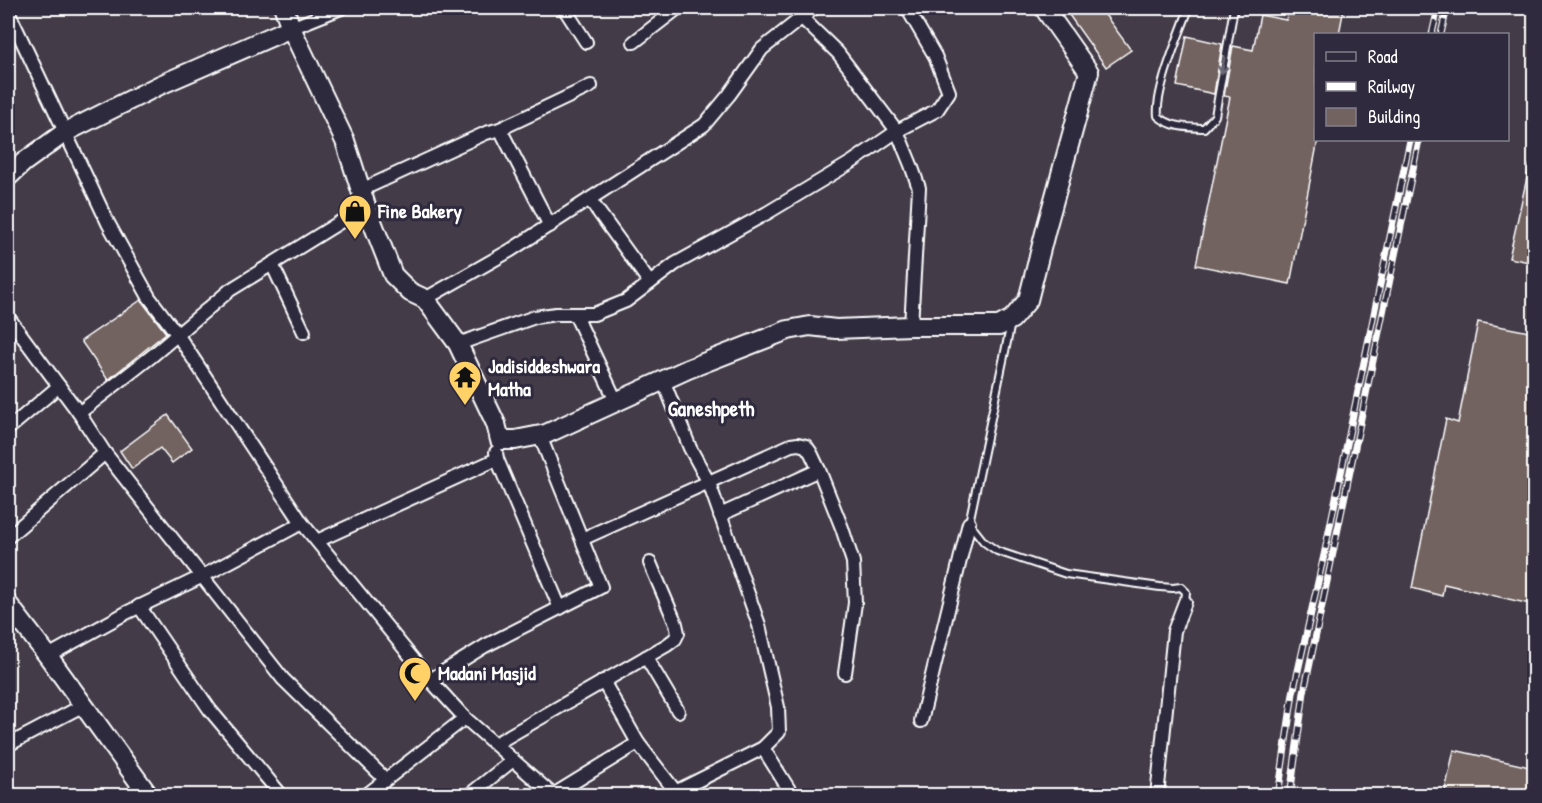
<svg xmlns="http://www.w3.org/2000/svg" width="1542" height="803" font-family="'Patrick Hand',sans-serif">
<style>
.building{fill:#736360;stroke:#fff;stroke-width:1.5}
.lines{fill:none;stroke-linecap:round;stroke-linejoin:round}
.lane-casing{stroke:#fff;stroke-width:10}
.street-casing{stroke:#fff;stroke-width:16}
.secondary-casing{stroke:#fff;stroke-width:22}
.lane{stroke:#2f2a3d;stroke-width:6}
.street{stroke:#2f2a3d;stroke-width:12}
.secondary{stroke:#2f2a3d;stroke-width:18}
.rail-casing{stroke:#fff;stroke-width:7}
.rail{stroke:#2f2a3d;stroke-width:4.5;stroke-dasharray:14;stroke-linecap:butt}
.oneway{stroke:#6d6a77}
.labels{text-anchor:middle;stroke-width:6;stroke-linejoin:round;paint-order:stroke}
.poi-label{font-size:20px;font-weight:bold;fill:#fff;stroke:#2f2a3d;text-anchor:start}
.neighbourhood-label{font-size:21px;font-weight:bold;fill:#fff;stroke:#2f2a3d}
</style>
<rect width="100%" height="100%" fill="#433b48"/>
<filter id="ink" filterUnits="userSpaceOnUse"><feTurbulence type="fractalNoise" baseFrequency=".0167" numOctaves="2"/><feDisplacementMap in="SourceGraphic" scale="12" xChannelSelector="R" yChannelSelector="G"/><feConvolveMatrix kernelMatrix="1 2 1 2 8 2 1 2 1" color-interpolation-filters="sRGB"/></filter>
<g filter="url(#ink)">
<g class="building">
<polygon points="1064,8 1100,8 1131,50 1106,67"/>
<polygon points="1288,8 1344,8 1339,34 1316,34 1316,140 1318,140 1290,284 1196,265 1230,97 1224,96 1233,46 1253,50 1260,15 1286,20"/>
<polygon points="1187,36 1222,44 1214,94 1177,86"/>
<polygon points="1530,164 1534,164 1534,263 1509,258"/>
<polygon points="141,300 166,333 108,380 81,341"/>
<polygon points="1478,322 1534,333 1534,605 1444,584 1442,596 1412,588 1446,419 1458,423"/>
<polygon points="168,415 192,448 172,463 160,448 132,469 120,451"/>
<polygon points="1454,750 1534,768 1534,781 1531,795 1444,795"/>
</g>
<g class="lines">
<defs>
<g id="lane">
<path d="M 1189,8 C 1180,34 1155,90 1158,116 C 1172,128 1187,127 1204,128 L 1215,116 L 1234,8"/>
<polyline points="1011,323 969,523 984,542 997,551 1066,574 1160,587 1173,588 1181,587 1186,592 1185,602"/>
</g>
<g id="street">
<polyline points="564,8 586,42"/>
<polyline points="8,11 108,223 149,297 177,334 302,523 430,680 465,718 554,796"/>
<polyline points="802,18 838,53 897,131 911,165 919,188 911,326"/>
<polyline points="291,28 341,8"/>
<polyline points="634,42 678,8"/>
<polyline points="500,129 550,226"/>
<polyline points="361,190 486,133 500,129 591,86"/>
<polyline points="590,200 650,283"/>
<polyline points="272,264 304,332"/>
<polyline points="425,299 511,250 704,125 729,95 762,49 814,8"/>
<polyline points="575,314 616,401"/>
<polyline points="8,317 79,413 105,453 283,679 385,779"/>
<polyline points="458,344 535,317 556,314 594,314 626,301 675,264 767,213 852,162 897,131 937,110 949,92 935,56 907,8"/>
<polyline points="663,380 690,448 709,483 759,625 778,707 779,732 763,748 677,791 672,796"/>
<polyline points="79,413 152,356 230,290 366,206"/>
<polyline points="8,429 59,386"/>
<polyline points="496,452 497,459 560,608"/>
<polyline points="720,515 819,470"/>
<polyline points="8,537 105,453"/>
<polyline points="582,539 791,445 798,444 806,446 811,453 819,470 842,528 853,562 855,603 845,673"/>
<polyline points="317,541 497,459"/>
<polyline points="139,606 210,710 282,796"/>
<polyline points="48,656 126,613 203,576 302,523"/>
<polyline points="646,657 678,711"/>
<polyline points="430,680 485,646 601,587 540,436"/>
<polyline points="603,681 638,743 679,796"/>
<polyline points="921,721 969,523"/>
<polyline points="495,744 667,645 675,639 678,633 676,624 650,563"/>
<polyline points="8,745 84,705"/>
<polyline points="763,748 793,796"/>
<polyline points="553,795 638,743"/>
<polyline points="365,796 465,718"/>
<polyline points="468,796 513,760"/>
<polyline points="1157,796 1174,631 1185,602"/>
</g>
<g id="secondary">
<polyline points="284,8 291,28 345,141 366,206 393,275 410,292 425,299 458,344 496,424 500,440 515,440 546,434 688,369 788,330 810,326 836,329 911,326 999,326 1012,319 1028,300 1046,229 1089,72 1044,8"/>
<polyline points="8,177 24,162 64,133 160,85 291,28"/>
<polyline points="8,604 48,656 149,796"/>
</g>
</defs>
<use href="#lane" class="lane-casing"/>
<use href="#street" class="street-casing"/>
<use href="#secondary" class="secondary-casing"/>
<use href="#lane" class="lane"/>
<use href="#street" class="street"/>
<use href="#secondary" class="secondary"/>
<defs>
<g id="rail">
<polyline points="1432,34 1438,8"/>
<polyline points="1441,34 1447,8"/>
<polyline points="1278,796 1293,693 1324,555 1410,140"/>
<polyline points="1290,796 1304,692 1419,140"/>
</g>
</defs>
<use href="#rail" class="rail-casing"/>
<use href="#rail" class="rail"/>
</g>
<defs><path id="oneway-shaft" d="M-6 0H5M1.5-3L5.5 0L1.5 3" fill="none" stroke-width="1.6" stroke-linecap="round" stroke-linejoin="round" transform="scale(1.5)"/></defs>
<use class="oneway" href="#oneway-shaft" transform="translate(1223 65) rotate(100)"/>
</g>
<defs>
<symbol id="shop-pin" viewBox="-11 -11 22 30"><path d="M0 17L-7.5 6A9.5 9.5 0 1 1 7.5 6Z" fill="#ffd166" stroke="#2f2a3d"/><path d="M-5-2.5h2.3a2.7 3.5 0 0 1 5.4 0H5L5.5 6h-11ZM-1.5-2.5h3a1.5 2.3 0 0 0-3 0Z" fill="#111"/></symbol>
<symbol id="temple-pin" viewBox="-11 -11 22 30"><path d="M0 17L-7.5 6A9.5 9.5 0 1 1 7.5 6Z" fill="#ffd166" stroke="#2f2a3d"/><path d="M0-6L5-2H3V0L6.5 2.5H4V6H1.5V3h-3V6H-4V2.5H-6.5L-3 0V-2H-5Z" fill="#111"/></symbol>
<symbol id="mosque-pin" viewBox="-11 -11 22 30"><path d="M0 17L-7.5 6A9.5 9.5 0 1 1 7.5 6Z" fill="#ffd166" stroke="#2f2a3d"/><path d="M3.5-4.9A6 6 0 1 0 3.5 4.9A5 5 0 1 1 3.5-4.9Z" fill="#111"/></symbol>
</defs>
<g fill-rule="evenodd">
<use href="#shop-pin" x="336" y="192" width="38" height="52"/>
<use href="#temple-pin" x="446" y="358" width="38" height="52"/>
<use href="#mosque-pin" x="396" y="654" width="38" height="52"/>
</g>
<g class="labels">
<g class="poi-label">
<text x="378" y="218">Fine Bakery</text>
<text x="488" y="373">Jadisiddeshwara<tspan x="488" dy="23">Matha</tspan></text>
<text x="438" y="680">Madani Masjid</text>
</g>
<g class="neighbourhood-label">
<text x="711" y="416">Ganeshpeth</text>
</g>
</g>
<rect width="1542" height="803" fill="none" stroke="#2f2a3d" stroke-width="30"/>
<rect x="15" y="15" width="1512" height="773" fill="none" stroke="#fff" stroke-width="2" filter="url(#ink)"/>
<rect x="1314" y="33" width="195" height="108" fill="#2f2a3d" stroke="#827f8b" stroke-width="1.5"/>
<rect x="1326" y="52" width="30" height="9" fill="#2f2a3d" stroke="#827f8b" stroke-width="1.5"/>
<text x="1368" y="63" font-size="18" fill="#ffffff">Road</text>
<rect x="1326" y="82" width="30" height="9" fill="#ffffff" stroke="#827f8b" stroke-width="1.5"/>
<text x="1368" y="93" font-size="18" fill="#ffffff">Railway</text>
<rect x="1326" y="108" width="30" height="18" fill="#736360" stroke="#827f8b" stroke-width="1.5"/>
<text x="1368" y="123" font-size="18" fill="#ffffff">Building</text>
</svg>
